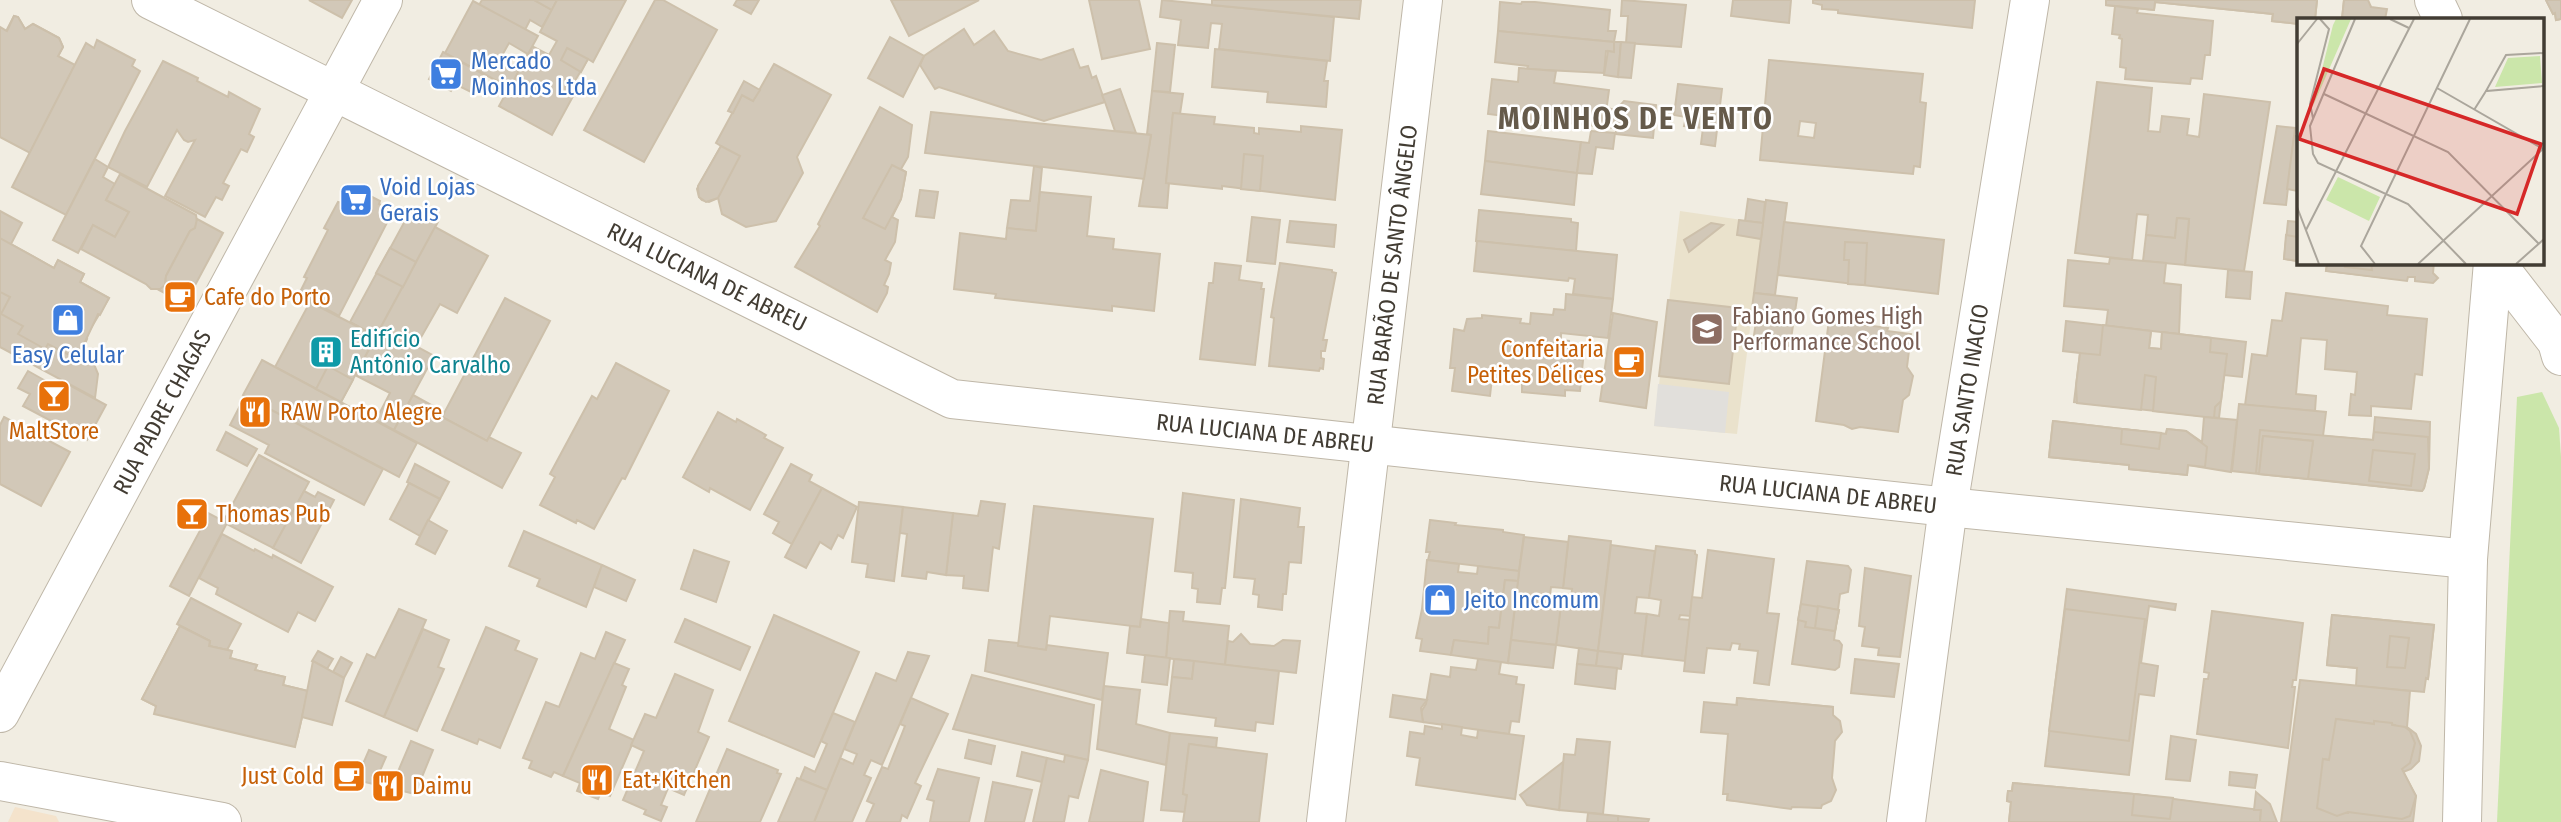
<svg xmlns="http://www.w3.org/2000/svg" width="2561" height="822" font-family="'Fira Sans Condensed',sans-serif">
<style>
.commercial{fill:#f4e3cc}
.education{fill:#eae2cc}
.green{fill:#cbe6aa}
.parking{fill:#e1dfdb}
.building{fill:#d2c8b8;stroke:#cdc0ab;stroke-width:2;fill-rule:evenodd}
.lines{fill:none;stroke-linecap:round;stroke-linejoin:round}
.minor-casing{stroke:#bfb7a8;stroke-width:40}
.minor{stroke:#fff;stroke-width:38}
.labels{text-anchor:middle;stroke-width:5;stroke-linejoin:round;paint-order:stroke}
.shop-label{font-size:23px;fill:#366cbe;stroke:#fff;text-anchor:start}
.street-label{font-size:23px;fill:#423c33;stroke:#fff}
.food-label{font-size:23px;fill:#c56008;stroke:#fff;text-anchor:start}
.education-label{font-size:23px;fill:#785e54;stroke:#fff;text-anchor:start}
.culture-label{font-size:23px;fill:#0d838f;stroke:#fff;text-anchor:start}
.district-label{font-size:30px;font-weight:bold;letter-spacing:2px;fill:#655a4a;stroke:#fff}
.inset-road{fill:none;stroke:#aba69c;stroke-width:2}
.view{fill:#d62828;fill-opacity:0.15;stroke:#d62828;stroke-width:3.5}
.inset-edge{fill:none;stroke:#423c33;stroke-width:3.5}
</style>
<rect width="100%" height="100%" fill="#f1ede2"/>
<polygon class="commercial" points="15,807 56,816 59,822 8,822"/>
<polygon class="education" points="1680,211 1763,223 1737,434 1654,426"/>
<polygon class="green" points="2542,392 2559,428 2561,457 2561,822 2497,822 2517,397"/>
<polygon class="parking" points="1658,384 1729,392 1725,433 1654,426"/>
<g class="building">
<polygon points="309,0 352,0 342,18"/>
<polygon points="482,0 534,0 552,10 542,27 530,20 525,30 479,5"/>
<polygon points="534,0 557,0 552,10"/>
<polygon points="557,0 626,0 593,62 588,59 573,84 578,87 552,135 499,106 532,46 549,55 557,41 540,32"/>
<polygon points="655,0 663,0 717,30 644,162 584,130"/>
<polygon points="737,0 759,0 751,14 734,5"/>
<polygon points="891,0 979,0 909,36"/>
<polygon points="1089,0 1139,0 1150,49 1102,59"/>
<polygon points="1162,0 1334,17 1330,61 1219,49 1222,24 1211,23 1208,48 1178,45 1181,20 1160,17"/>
<polygon points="1212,0 1361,0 1359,19 1212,5"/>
<polygon points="1622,0 1686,5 1681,47 1626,43 1628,16 1621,16"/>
<polygon points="1733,0 1791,0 1789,23 1731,16"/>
<polygon points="1813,0 1975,0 1972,28 1838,13 1838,10 1822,9 1822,5 1813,3"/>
<polygon points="2106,0 2317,0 2315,19 2298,19 2298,24 2272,21 2273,14 2155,2 2154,10 2106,5"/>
<polygon points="2106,0 2317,0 2315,19 2298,19 2298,24 2272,21 2273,14 2155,2 2154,10 2106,5"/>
<polygon points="2344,0 2366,0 2371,7 2370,13 2378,14 2378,19 2342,19"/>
<polygon points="2344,0 2368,0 2371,7 2387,9 2385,19 2342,19"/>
<polygon points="2546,0 2561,0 2561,19 2556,20 2555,13 2553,14"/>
<polygon points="2546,0 2561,0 2561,19 2556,20 2555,13 2553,14"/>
<polygon points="473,1 538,36 528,54 509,43 500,59 519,70 510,88 445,53"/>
<polygon points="1500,2 1521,4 1522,2 1535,2 1610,10 1608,31 1616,31 1614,42 1498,31"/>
<polygon points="2115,6 2138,9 2137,13 2213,21 2210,55 2205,55 2202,79 2191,78 2190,84 2125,79 2126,68 2120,67 2122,39 2119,38 2120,35 2112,34"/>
<polygon points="14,16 18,17 25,29 33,24 59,38 63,47 14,139 0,132 0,43"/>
<polygon points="14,16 18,17 25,29 33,24 59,38 63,47 58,56 75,65 30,153 0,137 0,27 7,31"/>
<polygon points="964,29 974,45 994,31 1008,51 1041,60 1073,49 1080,68 1088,66 1092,78 1096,76 1105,102 1044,121 939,87 935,89 920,65 924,56"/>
<polygon points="1498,31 1614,42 1614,52 1606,51 1604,73 1527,69 1528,66 1495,62"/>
<polygon points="890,37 924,56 903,97 868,78"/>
<polygon points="97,40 135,60 132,66 140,71 66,215 12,187 86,43 94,48"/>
<polygon points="1614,42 1621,42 1618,77 1604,75 1608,51 1614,52"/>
<polygon points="1621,42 1635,43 1631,78 1618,77"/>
<polygon points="1157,43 1175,45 1170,92 1152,91"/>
<polygon points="567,48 588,59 581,72 561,60"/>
<polygon points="1215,49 1327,61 1324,81 1328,81 1326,107 1267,102 1268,92 1212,87"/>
<polygon points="443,52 483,74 473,93 455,84 451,91 429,79"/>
<path d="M 1769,60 L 1923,74 L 1920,102 L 1926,103 L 1920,167 L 1914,166 L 1913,174 L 1760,160 ZM 1800,121 L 1816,123 L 1814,138 L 1798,136 Z"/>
<polygon points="163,61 198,78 197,81 228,97 229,92 260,109 249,134 254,137 247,152 241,149 223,183 229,186 222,200 216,197 205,217 165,196 195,140 188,142 184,140 177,130 147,187 108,167 125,131"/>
<polygon points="774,64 831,95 797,157 803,173 776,221 746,227 722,214 718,198 709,202 702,200 699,197 697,189 721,146 716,143 742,95 753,101"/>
<polygon points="1519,68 1556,71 1554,83 1609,90 1604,127 1550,121 1550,126 1528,123 1528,119 1488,114 1492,79 1518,82"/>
<polygon points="744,81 760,90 753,101 742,95 733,113 728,111"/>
<polygon points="2097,82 2152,88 2148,131 2160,132 2162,116 2189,119 2187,135 2199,137 2204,94 2270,102 2244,271 2185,265 2189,219 2177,218 2175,238 2146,235 2148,215 2137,214 2132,260 2075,253"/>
<polygon points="1678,84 1722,89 1715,146 1701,144 1703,128 1684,126 1686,117 1674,115"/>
<polygon points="1120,89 1136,133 1115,131 1105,102 1102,95"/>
<polygon points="1152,91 1183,94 1180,114 1173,113 1166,183 1169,183 1167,208 1139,206 1151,135 1147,134"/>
<polygon points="1624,101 1656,105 1653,138 1616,134 1616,128 1604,127 1607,108 1616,110"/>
<polygon points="880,107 912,125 908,157 901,169 906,172 901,199 892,217 898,220 895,242 885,260 891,263 889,274 884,285 888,287 887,293 877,312 795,267 820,226 818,224"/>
<polygon points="931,112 1151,135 1144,179 925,153"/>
<polygon points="1173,113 1215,117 1214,124 1254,128 1254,133 1259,134 1259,128 1301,132 1301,126 1342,130 1335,200 1222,186 1222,189 1166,183"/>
<polygon points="2277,126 2295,128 2286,205 2264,203"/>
<polygon points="1488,131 1581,142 1577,173 1485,161"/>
<polygon points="1591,131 1615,133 1613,149 1596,147 1592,174 1577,173 1581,142 1589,143"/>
<polygon points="2294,136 2298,136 2298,191 2287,189"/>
<polygon points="721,146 740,156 718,198 706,202 699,197 698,186"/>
<polygon points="1244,154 1263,156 1260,191 1241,189"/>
<polygon points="95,159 108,167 103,177 115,184 106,200 129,212 115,237 93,225 78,253 53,240"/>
<polygon points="1485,161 1577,173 1574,205 1481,194"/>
<polygon points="892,165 906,172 901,199 885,229 863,218"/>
<polygon points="1034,166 1042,168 1036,231 1007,228 1011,200 1030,201"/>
<polygon points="120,174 196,215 197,222 195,228 190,231 166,276 165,285 161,289 151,289 146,284 81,249 93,225 115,237 129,212 106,200"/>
<polygon points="351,186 380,201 379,204 393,211 339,316 299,294 307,278 304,277 328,230 324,228 338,202 342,203"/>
<polygon points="920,190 938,192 934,218 916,216"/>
<polygon points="1040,192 1091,197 1087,236 1114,239 1113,249 1160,254 1154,311 1112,306 1112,311 995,298 996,294 954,289 960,233 1006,239 1007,228 1036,231"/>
<polygon points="1748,199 1765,202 1763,223 1745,221"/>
<polygon points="1766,200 1787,203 1775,295 1754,293"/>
<polygon points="412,208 438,222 376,336 350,322"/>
<polygon points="1479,210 1571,219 1571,222 1578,223 1576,251 1476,241"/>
<polygon points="0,211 22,223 11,244 54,268 58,260 84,274 80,282 109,298 85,338 87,339 84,346 91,357 98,374 95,398 0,347"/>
<polygon points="1252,217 1280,220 1275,264 1247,261"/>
<polygon points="2177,218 2189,219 2185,265 2143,261 2146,235 2175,238"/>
<polygon points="197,219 223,233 185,304 159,290 165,285 166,276 190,231 195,228"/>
<polygon points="1739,220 1763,223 1761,239 1737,235"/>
<polygon points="1290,221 1336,225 1334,247 1287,242"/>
<polygon points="2288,221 2298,222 2298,261 2284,259"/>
<polygon points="1784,222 1944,240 1938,294 1778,275"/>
<polygon points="1711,223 1723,225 1689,252 1684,240"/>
<polygon points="435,227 488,256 457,313 440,304 416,346 434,356 394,430 376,420 390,393 355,375"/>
<polygon points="2286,235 2298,237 2298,261 2284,259"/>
<polygon points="0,238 54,268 58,260 84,274 80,282 109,298 100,315 98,314 77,359 48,344 45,349 18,334 23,326 1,314 10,297 0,292"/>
<polygon points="1477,241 1617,255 1613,299 1573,294 1575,279 1569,278 1568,281 1474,271"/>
<polygon points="1845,242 1867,243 1865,285 1848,284 1849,260 1844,260"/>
<polygon points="390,248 416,262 403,287 376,273"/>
<polygon points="2110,258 2166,263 2164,283 2181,285 2179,334 2106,326 2108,310 2064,306 2068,260 2109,264"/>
<polygon points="2307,262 2408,262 2407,274 2396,272 2395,279 2326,271 2327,265"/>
<polygon points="2307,262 2434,262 2433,273 2438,278 2433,283 2415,281 2415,277 2408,277 2407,281 2326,271 2327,265"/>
<polygon points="2346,262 2371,262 2372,270 2345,267"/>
<polygon points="1215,263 1241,266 1239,280 1262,283 1261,289 1264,289 1255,365 1200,359 1209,283 1213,283"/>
<polygon points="1280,263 1332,270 1332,272 1336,273 1323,340 1327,340 1325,351 1321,351 1321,358 1324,359 1323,369 1320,368 1319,371 1269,366 1274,318 1271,317"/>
<polygon points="2228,270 2252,272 2250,299 2226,297"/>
<polygon points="1754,293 1797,298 1790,346 1753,342 1757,315 1751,315"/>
<polygon points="2286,293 2388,306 2387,315 2427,319 2422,375 2415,374 2411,409 2371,406 2371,416 2349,415 2351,394 2355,395 2357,372 2325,369 2327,340 2301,338 2296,394 2316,396 2315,411 2245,405 2252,354 2267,356 2272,320 2282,321"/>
<polygon points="1566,294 1613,299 1608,338 1561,333 1561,340 1569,341 1568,358 1583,360 1580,391 1565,390 1565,396 1522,392 1522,381 1492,378 1490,396 1452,391 1455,368 1450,368 1454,329 1464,331 1467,319 1482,318 1482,315 1521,319 1520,323 1530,324 1531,313 1553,315 1554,309 1565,310"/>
<polygon points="505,298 550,321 487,441 442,417"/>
<polygon points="1668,300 1738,308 1729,384 1659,376"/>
<polygon points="310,302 376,336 341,402 275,367"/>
<polygon points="1613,313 1657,322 1646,408 1600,401"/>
<polygon points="1829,320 1888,328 1887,331 1911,334 1907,367 1913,376 1909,395 1903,400 1898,432 1860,427 1852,429 1844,425 1816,421"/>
<polygon points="2066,321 2151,331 2149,348 2161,349 2162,332 2246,342 2242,377 2224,375 2219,418 2074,402 2080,353 2063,351"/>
<polygon points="2103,325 2151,331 2149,348 2161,349 2162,332 2211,338 2210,352 2227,354 2221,401 2215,407 2214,418 2153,411 2156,377 2145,375 2141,410 2077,403 2076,386 2080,353 2100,355"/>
<polygon points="262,360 417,443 399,477 243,395"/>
<polygon points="616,363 669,391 625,479 622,478 594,529 577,520 576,523 540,505 555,477 550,474 592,396 597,399"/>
<polygon points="328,366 353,380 341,402 316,389"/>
<polygon points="28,371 60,389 64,382 106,405 87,440 23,406 30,394 18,388"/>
<polygon points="413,395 444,412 442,417 487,441 489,437 521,453 502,488 394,430"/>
<polygon points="245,396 383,469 364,505 265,453 269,445 230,425"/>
<polygon points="2239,404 2326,412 2323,436 2373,440 2375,417 2430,422 2429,468 2424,488 2422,491 2232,471"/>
<polygon points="718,412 736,422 737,419 766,435 764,438 783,448 750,510 710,488 709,492 683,477"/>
<polygon points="4,417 70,452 41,506 0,484 0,425"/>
<polygon points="2204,417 2237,420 2231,472 2188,465 2187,475 2129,469 2129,465 2049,457 2053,421 2166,434 2167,429 2186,431 2202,442"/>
<polygon points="2053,421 2166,434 2167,429 2186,431 2207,447 2205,467 2188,465 2187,475 2129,469 2129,465 2049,457"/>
<polygon points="2122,429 2161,433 2159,449 2121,444"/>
<polygon points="2260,430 2373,440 2374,432 2428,437 2429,468 2424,488 2422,491 2256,473"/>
<polygon points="226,432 257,449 247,466 217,450"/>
<polygon points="2263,436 2313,441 2311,456 2262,451"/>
<polygon points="2263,436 2313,441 2308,479 2259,474"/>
<polygon points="2373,450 2415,454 2411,486 2369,481"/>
<polygon points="259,455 309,482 273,548 223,522"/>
<polygon points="415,464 449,482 440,499 407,482"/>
<polygon points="791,464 812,475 809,481 822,488 792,544 773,533 779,522 764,514"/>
<polygon points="409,483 440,499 420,536 390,519"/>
<polygon points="822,488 857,507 843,538 838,535 831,549 820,542 806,568 785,557"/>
<polygon points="304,491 315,497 318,492 334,500 301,563 273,548"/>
<polygon points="1183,493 1234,500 1225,588 1222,588 1220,604 1197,602 1198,589 1192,588 1193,573 1175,571"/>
<polygon points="1241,499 1300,508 1298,527 1304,527 1301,563 1289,562 1286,594 1283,594 1282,610 1258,607 1259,595 1253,594 1255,579 1234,577"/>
<polygon points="981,501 1005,504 999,549 993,547 988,591 963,588 964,576 946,575 953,513 978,516"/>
<polygon points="859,502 903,507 894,581 866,577 868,564 852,562"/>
<polygon points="189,503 227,523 189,596 170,586 202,527 182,516"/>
<polygon points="1034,506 1153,519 1140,627 1050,616 1046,650 1018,646"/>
<polygon points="903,507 953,513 946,575 927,572 926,579 902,576 907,534 900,533"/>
<polygon points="428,520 447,531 435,554 416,544"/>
<polygon points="1430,520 1456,523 1455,525 1503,530 1503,532 1524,535 1519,571 1428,560 1430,552 1426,552"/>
<polygon points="524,531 602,565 586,607 537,586 540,579 509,566"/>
<polygon points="222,534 254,551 255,549 272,558 273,555 333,587 315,621 298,612 288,632 216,594 218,588 199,578"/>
<polygon points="1569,536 1611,541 1598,651 1556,645 1561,605 1570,607 1572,589 1563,588"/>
<polygon points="1524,537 1568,542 1563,588 1551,587 1549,604 1561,605 1556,645 1511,640 1516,599 1527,601 1527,596 1516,594"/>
<polygon points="1611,545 1655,551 1649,598 1637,597 1635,613 1647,614 1642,656 1598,651"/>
<polygon points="1656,546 1695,551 1695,554 1697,555 1690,616 1680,615 1679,619 1690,620 1685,661 1642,656 1647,614 1659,616 1661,600 1649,598"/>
<polygon points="694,550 729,562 716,602 681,589"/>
<polygon points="1708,550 1774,559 1767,613 1779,614 1769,685 1754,683 1758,651 1739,649 1740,644 1732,643 1730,650 1707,648 1704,673 1684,671 1692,597 1702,598"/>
<polygon points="1427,560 1459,564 1458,572 1477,574 1478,566 1519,571 1518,581 1505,580 1499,628 1489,627 1488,644 1454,640 1451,655 1420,651 1422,639 1416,638 1422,609"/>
<polygon points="1807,561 1848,566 1851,570 1848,592 1840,594 1834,640 1839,641 1842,645 1839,667 1835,670 1792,664"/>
<polygon points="602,565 635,580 626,601 594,587"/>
<polygon points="1865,568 1911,576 1900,657 1878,655 1879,648 1862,646 1865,627 1859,626"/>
<polygon points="1505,580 1518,581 1508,663 1451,655 1454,640 1488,644 1489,627 1499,628"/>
<polygon points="2067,589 2176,604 2175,610 2149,606 2141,663 2158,666 2154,696 2139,694 2129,775 2045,766"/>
<polygon points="191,598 241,624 227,650 209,646 210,641 177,624"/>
<polygon points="1801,604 1839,610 1835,631 1805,627 1806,622 1798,620"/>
<polygon points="1818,606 1839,610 1835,631 1815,628"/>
<polygon points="399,609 426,620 384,717 346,701 367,654 375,658"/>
<polygon points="2065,609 2145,619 2129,741 2049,731"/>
<polygon points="1170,611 1184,612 1183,621 1229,626 1225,665 1166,658"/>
<polygon points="2212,611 2303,623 2296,680 2293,680 2292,687 2295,687 2288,748 2197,734 2204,679 2208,679 2209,673 2204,672"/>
<polygon points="774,615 859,652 814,757 729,721"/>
<polygon points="2332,615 2434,625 2428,679 2398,676 2399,668 2386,666 2386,671 2327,665"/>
<polygon points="2332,615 2434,625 2428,679 2426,678 2424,692 2356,686 2357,668 2327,665"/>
<polygon points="685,619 750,647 740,670 675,642"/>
<polygon points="1141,619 1169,623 1166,658 1127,653 1130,626 1140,627"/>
<polygon points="180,626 210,641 209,646 232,651 230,658 257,665 255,670 285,677 283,685 308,691 297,739 158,707 142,699"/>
<polygon points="180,626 210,641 209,646 232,651 230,658 257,665 255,670 285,677 283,685 308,691 295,747 154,714 156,706 142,699"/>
<polygon points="486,627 519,641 515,650 537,659 500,748 479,739 477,744 442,730"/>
<polygon points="423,629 449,640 438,667 444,669 417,731 384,717"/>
<polygon points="606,632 625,640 563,776 554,772 551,777 529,768 532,761 523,758 546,702 559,707 581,653 595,659"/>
<polygon points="1241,634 1250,644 1274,646 1283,640 1300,641 1296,673 1225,665 1228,641 1233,642"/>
<polygon points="2390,636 2409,638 2405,668 2387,667"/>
<polygon points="989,640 1018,643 1018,646 1046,650 1047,645 1108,653 1102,700 985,671"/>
<polygon points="1511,640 1556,645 1553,668 1508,663"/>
<polygon points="1579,648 1598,651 1596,666 1577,664"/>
<polygon points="318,651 333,659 327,669 312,661"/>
<polygon points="1598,651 1623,654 1621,669 1596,666"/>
<polygon points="908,652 929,656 882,765 871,760 864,775 871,778 852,822 814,822 840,758 853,764 857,754 844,749 876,673 896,681"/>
<polygon points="1145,655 1170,658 1167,685 1142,682"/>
<polygon points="341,657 352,663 344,678 333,672"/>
<polygon points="1174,659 1194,661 1192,679 1172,677"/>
<polygon points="1478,659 1501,662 1499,674 1517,677 1516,684 1524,685 1519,722 1511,721 1509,734 1423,722 1421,712 1426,704 1431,674 1450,677 1451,667 1476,670"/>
<polygon points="1855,659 1899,664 1894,697 1851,693"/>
<polygon points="313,661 344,678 332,725 302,717"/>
<polygon points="1194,661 1279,671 1273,724 1256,722 1255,731 1215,726 1216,718 1168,712 1172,677 1192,679"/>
<polygon points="614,663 629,669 622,685 626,687 609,729 634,740 610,796 601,792 598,799 577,791 580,783 563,776"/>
<polygon points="1577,664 1617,668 1615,689 1575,684"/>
<polygon points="675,674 713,690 698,732 709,737 684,795 668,788 661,805 667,807 661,821 644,814 646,810 623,800 644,751 631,745 645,714 656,718"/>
<polygon points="972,675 1094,705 1088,760 953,729"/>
<polygon points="2300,680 2410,691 2407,727 2416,734 2421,746 2419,761 2411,769 2403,772 2416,796 2413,822 2281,822"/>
<polygon points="1104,686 1140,690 1136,724 1170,733 1166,765 1097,749"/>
<polygon points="1393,695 1427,700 1421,708 1423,722 1390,717"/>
<polygon points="911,698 948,714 915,783 921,786 907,818 902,815 900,822 866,822 874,804 867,801 882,767 888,769 905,726 900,724"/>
<polygon points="1737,698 1833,707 1821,808 1727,800 1732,755 1756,757 1758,741 1733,739"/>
<polygon points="1737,698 1833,707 1833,715 1840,721 1842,732 1835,741 1832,778 1836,790 1831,801 1822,805 1821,808 1792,807 1791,809 1727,800 1728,794 1723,794 1728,734 1701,732 1704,702 1737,705"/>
<polygon points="833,713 855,722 827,790 800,779 805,767 815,772 827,744 821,741"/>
<polygon points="2336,719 2374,724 2374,721 2395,725 2385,799 2375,804 2354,801 2353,812 2348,811 2348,813 2331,811 2335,777 2322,775 2323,759 2329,760 2333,750"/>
<polygon points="2336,719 2374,724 2374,721 2392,723 2392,725 2405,727 2410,731 2415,743 2410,763 2402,769 2416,796 2410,816 2402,819 2348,812 2337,816 2317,808 2323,759 2329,760"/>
<polygon points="1442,724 1462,727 1461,735 1477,738 1478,730 1524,736 1515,799 1416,785 1420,758 1407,756 1410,732 1424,734 1425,726 1442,729"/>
<polygon points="1170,733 1217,738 1216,748 1189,744 1183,794 1187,795 1185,812 1161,810"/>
<polygon points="2171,736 2196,740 2190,781 2166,779"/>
<polygon points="1577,739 1610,742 1603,814 1559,810 1564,754 1575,755"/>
<polygon points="969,740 995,746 991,764 965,758"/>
<polygon points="411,741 433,750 415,794 391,788"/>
<polygon points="1189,744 1267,754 1259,822 1183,822 1187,795 1183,794"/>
<polygon points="727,749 778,770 777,773 781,774 760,822 696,822"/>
<polygon points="369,750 386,757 374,784 356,780"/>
<polygon points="1022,752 1047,758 1042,782 1017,776"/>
<polygon points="1065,755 1088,760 1078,798 1069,796 1064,822 1033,822 1047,758 1064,762"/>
<polygon points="1563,762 1559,810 1527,805 1520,795"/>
<polygon points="938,769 979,778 969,822 930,822 934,801 927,799"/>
<polygon points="1101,770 1148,782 1143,822 1089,822"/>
<polygon points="2230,772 2257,775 2255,788 2229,785"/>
<polygon points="797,778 827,790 814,822 778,822"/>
<polygon points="993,782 1032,790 1024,822 985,822"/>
<polygon points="2013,783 2134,794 2254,810 2253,822 2009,822 2011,802 2007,801 2008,791 2012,791"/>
<polygon points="2013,783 2134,794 2261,810 2260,822 2009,822 2011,802 2007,801 2008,791 2012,791"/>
<polygon points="2256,792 2270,804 2277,822 2260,822 2261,810 2254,810"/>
<polygon points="2134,794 2173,798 2170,819 2132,815"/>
<polygon points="1588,813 1618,816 1618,822 1587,822"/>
<polygon points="1618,816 1649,819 1648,822 1618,822"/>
</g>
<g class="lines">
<defs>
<g id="minor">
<polyline points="151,0 952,399 1948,507 2468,559"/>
<polyline points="2434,0 2443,19"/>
<polyline points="2495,262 2557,342 2561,356"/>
<polyline points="0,713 383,0"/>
<polyline points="0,781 222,822"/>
<polyline points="1326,822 1423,0"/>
<polyline points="1906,822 1948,507 2030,0"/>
<polyline points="2462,822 2468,559 2493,262"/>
</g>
</defs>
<use href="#minor" class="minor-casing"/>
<use href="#minor" class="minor"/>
</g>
<defs>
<symbol id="supermarket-square" viewBox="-11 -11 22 22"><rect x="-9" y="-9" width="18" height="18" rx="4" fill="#3f7fe0" stroke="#fff"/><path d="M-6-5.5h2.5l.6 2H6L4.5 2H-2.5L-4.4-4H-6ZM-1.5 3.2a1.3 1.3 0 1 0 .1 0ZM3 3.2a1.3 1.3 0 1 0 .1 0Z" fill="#fff"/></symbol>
<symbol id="cafe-square" viewBox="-11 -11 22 22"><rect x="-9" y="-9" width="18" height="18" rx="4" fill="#e8710a" stroke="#fff"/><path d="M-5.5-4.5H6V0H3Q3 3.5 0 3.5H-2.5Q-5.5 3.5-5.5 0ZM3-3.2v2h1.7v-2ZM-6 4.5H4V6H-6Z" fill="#fff"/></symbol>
<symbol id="shop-square" viewBox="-11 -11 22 22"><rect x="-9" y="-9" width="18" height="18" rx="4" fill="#3f7fe0" stroke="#fff"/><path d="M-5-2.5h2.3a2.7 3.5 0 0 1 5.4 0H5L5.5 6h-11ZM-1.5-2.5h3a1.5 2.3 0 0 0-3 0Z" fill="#fff"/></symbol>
<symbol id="university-square" viewBox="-11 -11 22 22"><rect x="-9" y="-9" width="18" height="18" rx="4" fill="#8d6e63" stroke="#fff"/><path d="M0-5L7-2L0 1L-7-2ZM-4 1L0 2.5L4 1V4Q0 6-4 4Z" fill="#fff"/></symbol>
<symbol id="building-square" viewBox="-11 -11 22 22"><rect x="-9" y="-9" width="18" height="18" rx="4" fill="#0f9aa8" stroke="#fff"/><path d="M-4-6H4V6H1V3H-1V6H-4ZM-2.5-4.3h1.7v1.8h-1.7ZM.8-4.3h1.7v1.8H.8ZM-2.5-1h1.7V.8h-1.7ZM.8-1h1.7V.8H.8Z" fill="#fff"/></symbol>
<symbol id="bar-square" viewBox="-11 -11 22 22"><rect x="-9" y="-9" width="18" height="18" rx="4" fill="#e8710a" stroke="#fff"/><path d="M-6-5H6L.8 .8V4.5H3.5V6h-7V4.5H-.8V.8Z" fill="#fff"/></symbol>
<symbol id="restaurant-square" viewBox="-11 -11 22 22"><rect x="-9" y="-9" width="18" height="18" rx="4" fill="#e8710a" stroke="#fff"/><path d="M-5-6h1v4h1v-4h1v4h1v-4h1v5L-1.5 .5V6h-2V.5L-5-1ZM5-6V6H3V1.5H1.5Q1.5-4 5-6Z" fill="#fff"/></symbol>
</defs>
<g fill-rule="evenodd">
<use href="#supermarket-square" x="427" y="55" width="38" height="38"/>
<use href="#supermarket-square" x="337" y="181" width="38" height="38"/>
<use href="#cafe-square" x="161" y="278" width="38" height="38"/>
<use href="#shop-square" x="49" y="301" width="38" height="38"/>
<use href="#university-square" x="1688" y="310" width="38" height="38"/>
<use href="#building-square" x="307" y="333" width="38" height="38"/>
<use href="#cafe-square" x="1610" y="343" width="38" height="38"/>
<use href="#bar-square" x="35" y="377" width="38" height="38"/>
<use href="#restaurant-square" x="236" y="393" width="38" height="38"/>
<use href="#bar-square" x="173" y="495" width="38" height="38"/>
<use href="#shop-square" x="1421" y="581" width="38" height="38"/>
<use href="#cafe-square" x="330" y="757" width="38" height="38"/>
<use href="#restaurant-square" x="578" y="761" width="38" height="38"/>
<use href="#restaurant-square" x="369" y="767" width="38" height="38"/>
</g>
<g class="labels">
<g class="shop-label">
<text x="471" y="69">Mercado<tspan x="471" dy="26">Moinhos Ltda</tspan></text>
<text x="380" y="195">Void Lojas<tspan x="380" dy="26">Gerais</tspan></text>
<text x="68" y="363" text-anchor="middle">Easy Celular</text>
<text x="1464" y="608">Jeito Incomum</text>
</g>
<g class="street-label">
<text transform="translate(1392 265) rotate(-83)" y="8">RUA BARÃO DE SANTO ÂNGELO</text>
<text transform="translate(707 277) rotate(26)" y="8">RUA LUCIANA DE ABREU</text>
<text transform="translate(1967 390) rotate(-81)" y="8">RUA SANTO INACIO</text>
<text transform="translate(162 412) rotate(-62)" y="8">RUA PADRE CHAGAS</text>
<text transform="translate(1265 433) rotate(6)" y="8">RUA LUCIANA DE ABREU</text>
<text transform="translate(1828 494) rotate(6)" y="8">RUA LUCIANA DE ABREU</text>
</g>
<g class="food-label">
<text x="204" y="305">Cafe do Porto</text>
<text x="1604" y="357" text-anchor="end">Confeitaria<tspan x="1604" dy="26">Petites Délices</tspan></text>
<text x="280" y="420">RAW Porto Alegre</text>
<text x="54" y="439" text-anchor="middle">MaltStore</text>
<text x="216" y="522">Thomas Pub</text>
<text x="324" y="784" text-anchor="end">Just Cold</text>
<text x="622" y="788">Eat+Kitchen</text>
<text x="412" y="794">Daimu</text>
</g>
<g class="education-label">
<text x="1732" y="324">Fabiano Gomes High<tspan x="1732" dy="26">Performance School</tspan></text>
</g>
<g class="culture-label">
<text x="350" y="347">Edifício<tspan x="350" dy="26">Antônio Carvalho</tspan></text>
</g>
<g class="district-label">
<text x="1636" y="129">MOINHOS DE VENTO</text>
</g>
</g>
<g transform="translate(2297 18)">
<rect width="247" height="247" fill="#f1ede2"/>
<path d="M 39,1 L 54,1 L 16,88 L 36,7 ZM 243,38 L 245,65 L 198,69 L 211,40 ZM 41,159 L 83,179 L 72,203 L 29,182 Z" fill="#cbe6aa"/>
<path class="inset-road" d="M 58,1 L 13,108 L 16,136 L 21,145 L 111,186 L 169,246M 93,1 L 112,10M 0,26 L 20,1M 247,35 L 209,37 L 189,73 L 247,68M 140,70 L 246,131M 27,76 L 151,134 L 242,226M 177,92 L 189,73M 16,100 L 13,86 L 32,11 L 23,1M 0,189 L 22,246M 9,212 L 117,1M 78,246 L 64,228 L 173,1M 121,246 L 247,130M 219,246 L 247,221"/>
<path class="view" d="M 27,51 L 244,126 L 220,196 L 2,121 Z"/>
<rect width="247" height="247" class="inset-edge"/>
</g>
</svg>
